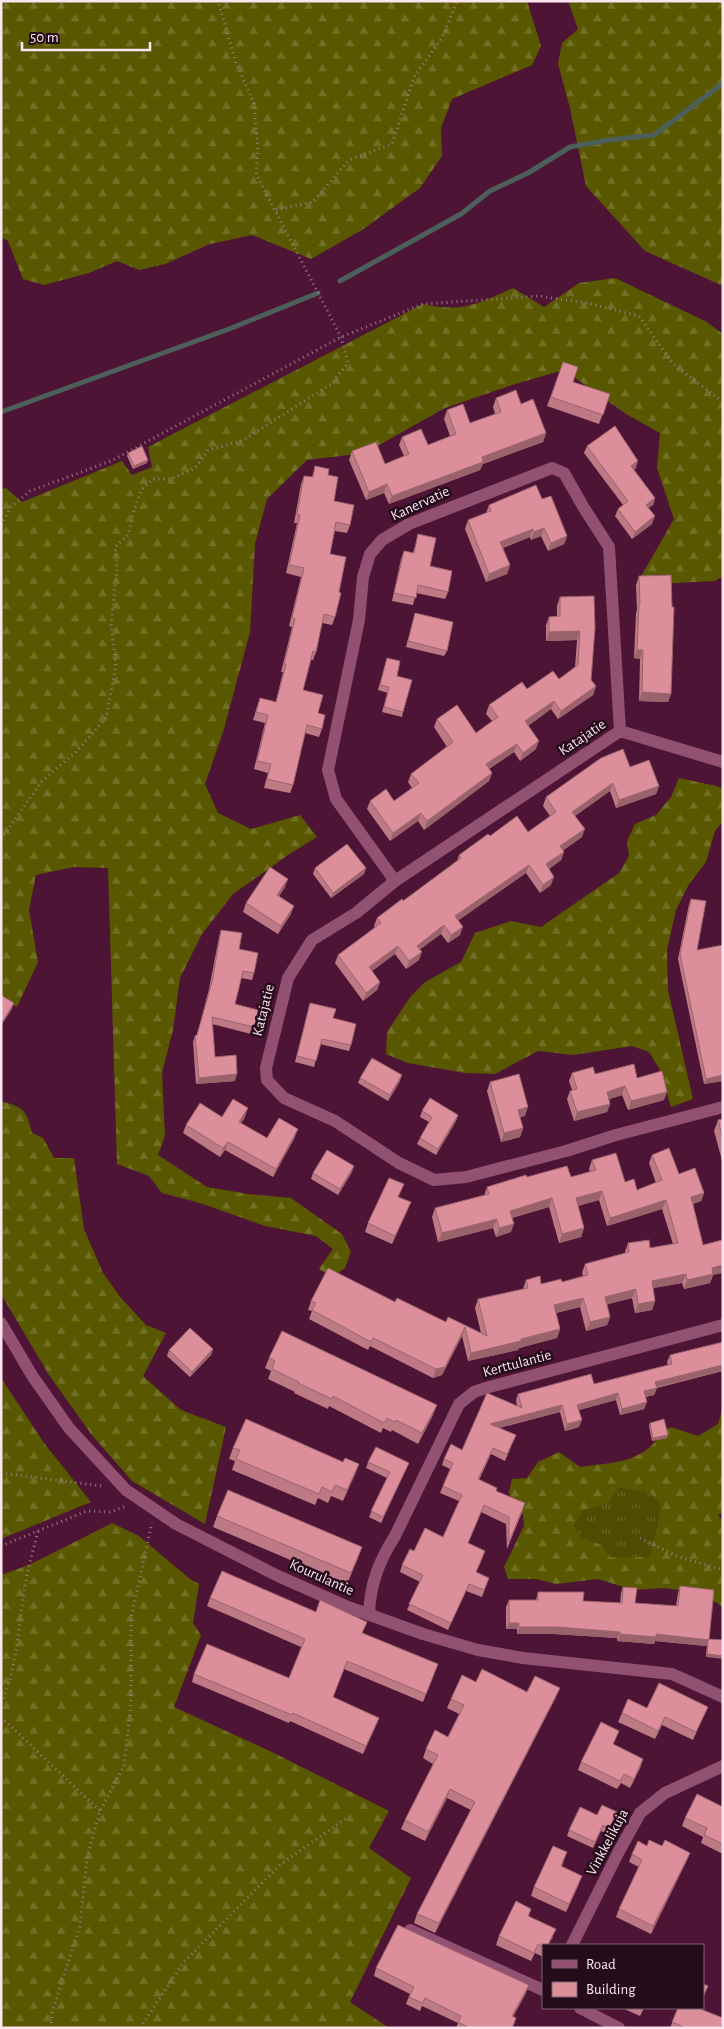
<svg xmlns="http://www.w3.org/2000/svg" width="724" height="2029" font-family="'Alegreya Sans',sans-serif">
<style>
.grass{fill:url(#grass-tufts)}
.forest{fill:url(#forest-firs);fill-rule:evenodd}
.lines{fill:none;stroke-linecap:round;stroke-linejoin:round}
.stream{stroke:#4c5f5a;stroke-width:5}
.path{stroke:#9f758b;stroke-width:3;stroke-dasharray:1 4;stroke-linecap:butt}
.minor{stroke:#925172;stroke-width:12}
.wall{fill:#bd7a85}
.shaded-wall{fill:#9a636c}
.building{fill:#dc8e9b;stroke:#9a636c}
.labels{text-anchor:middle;stroke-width:5;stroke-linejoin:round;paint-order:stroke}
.street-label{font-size:15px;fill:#fde5f0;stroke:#250c1a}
</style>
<defs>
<pattern id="grass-tufts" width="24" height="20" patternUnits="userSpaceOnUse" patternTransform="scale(1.25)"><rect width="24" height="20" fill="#4d4c00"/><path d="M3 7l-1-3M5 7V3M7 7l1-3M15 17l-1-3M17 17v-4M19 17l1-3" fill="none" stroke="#686626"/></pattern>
<pattern id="forest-firs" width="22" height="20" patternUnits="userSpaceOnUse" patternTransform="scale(1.25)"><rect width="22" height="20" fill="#595800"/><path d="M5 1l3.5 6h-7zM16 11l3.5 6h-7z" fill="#727026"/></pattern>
</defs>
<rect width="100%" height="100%" fill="#4e1435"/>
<polygon class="grass" points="619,1488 651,1493 660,1504 658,1521 649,1557 610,1557 602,1545 582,1538 574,1525 583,1511 609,1503"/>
<g class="forest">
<polygon points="1,1 527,1 541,46 532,65 452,99 441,128 442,156 420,188 362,230 311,259 252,235 210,244 165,264 139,270 117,261 89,273 44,285 23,279 8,241 1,237"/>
<polygon points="568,1 723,1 723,286 645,251 586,186 570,108 558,64 562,43 578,29"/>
<path d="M 615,278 L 707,322 L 723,334 L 723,576 L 715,581 L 636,585 L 674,519 L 657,468 L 660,433 L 626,414 L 564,370 L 512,385 L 445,408 L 365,453 L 307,460 L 267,499 L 255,544 L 250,632 L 224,729 L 205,784 L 218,813 L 251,829 L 300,815 L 317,837 L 291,853 L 233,894 L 202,934 L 180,978 L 173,1030 L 162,1073 L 165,1136 L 158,1155 L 207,1187 L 248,1194 L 291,1198 L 342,1234 L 351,1252 L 345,1268 L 332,1277 L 319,1269 L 333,1249 L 316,1236 L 265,1226 L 200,1203 L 162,1193 L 149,1176 L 117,1164 L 108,868 L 74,867 L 36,875 L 29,910 L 38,962 L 17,1007 L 1,999 L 1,489 L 6,488 L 22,502 L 122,461 L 132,475 L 152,467 L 148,447 L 423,304 C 463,313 477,304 513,288 L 544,307 L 579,283 Z"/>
<polygon points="679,778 716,786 723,789 723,821 715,831 706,862 689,884 676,910 667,950 668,990 693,1099 671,1107 660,1070 649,1052 632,1046 573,1055 538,1051 495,1074 465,1073 408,1063 386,1054 387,1032 411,996 425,982 461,962 475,933 511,921 541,927 619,873 629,856 627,841 635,824 656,815 671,797"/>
<path d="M 1,1101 C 25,1108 26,1110 32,1133 L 43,1138 L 54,1158 L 74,1158 L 84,1229 L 103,1273 L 121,1298 L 146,1325 L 166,1333 L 143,1376 L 181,1410 L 226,1427 L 205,1524 L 132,1481 L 91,1434 L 49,1375 L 1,1294 Z"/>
<polygon points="1,1378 44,1443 91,1502 1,1539"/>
<path d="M 723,1406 L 723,1512 L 718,1515 L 723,1521 L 723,1607 L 702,1593 L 663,1588 L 633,1590 L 598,1579 L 556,1584 L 536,1579 L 508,1579 L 504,1567 L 524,1526 L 523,1514 L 512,1506 L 509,1492 L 512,1479 L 527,1478 L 538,1462 L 559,1452 L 580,1467 C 606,1463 631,1464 651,1446 C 659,1439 661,1431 671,1427 L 698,1436 L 718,1424 ZM 619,1488 L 651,1493 L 660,1505 L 658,1521 L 649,1557 L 610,1557 L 602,1545 L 582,1538 L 574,1525 L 583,1511 L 609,1503 Z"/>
<polygon points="112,1523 139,1536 190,1579 199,1584 193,1623 201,1635 174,1707 276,1754 389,1811 369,1848 411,1878 350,2002 389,2028 1,2028 1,1575 31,1564"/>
</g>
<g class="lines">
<g class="stream">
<polyline points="340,281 461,214 490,191 528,173 570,147 609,140 654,135 723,83"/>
<polyline points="1,412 229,329 318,293"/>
</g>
<g class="path">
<polyline points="276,210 313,202 349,160 392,144 414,77 442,38 457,1"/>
<polyline points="1,525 11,507 30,491 111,461 341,337 423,304 539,296 587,303 639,316 673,364 723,402"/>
<polyline points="1,839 42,781 76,752 106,718 116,665 111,626 117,568 115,547 128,535 136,504 142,489 153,479 171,479 195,468 208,450 242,441 331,384 348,363 341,337 256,174 258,151 254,103 236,63 218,1"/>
<polyline points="1,1473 102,1486"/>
<polyline points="640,1538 679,1557 723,1570"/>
<polyline points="1,1546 87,1511 111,1512 126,1506"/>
<path d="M 1,1703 C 17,1669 18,1628 24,1592 C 27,1571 33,1551 38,1531"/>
<polyline points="1,1717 100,1811"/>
<polyline points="51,2028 52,2013 80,1926 87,1857 100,1811 124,1766 131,1703 131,1618 152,1523"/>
<polyline points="140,2028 183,1963 281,1864 348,1817"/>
</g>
<g class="minor">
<polyline points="723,762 620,731 395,881 356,913 312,940 288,978 266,1068 267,1080 284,1098 335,1121 399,1163 434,1180 466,1177 566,1151 616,1135 723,1107"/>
<polyline points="395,881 336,799 328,770 359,620 363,577 370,554 382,540 409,524 552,468 564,473 584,508 609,547 620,731"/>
<polyline points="1,1323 33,1377 69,1428 126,1490 176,1524 278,1576 348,1607 423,1634 478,1650 523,1658 672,1674 723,1697"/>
<path d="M 369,1615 C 370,1584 379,1561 395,1536 L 459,1404 L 474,1392 L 489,1387 L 723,1325"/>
<polyline points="410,1930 543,1990"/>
<polyline points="572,1945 618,1853 640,1813 665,1793 723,1766"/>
<polyline points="580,2008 619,2028"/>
</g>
</g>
<g class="wall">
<polygon points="563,362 573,382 610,394 599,424 547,406"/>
<polygon points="496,398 521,404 546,433 543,442 483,464 480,470 389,504 384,493 366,500 349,460 352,451 385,464 404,456 399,445 402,437 428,445 450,436 444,419 447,410 470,423 495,414 493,407"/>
<polygon points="587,446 636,468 634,470 655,498 653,505 648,508 652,524 632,539 615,516 618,509 623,505 584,453"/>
<polygon points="128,453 147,463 133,469 127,456"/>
<polygon points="315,466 328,475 334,501 350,525 347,533 335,531 330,554 339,592 335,617 332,625 322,623 316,652 313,660 311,660 303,690 318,713 322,729 319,737 305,733 293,785 290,793 264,788 268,773 254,769 265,723 253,720 260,698 276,702 283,672 281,672 292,627 289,626 301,577 286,573 297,523 294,523 301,484 304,476 312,477"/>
<polygon points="542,499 567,536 564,544 548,551 541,536 531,540 530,537 503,548 510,565 507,574 486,582 465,529 468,520 486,513 489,505"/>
<polygon points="418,534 430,566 448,592 445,599 416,593 413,605 392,601 401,559 404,551 413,553 416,542"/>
<polygon points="639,576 671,694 668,702 639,701 640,659 634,658 636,613 637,610 636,585"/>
<polygon points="594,596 591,680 596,686 593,695 558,719 551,709 528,726 536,749 520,761 514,752 489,769 492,773 489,781 424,830 418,821 390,841 367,809 370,801 394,801 412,788 408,782 411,774 447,747 434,727 437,719 476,733 492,721 486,714 489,705 527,689 559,679 575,667 577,640 546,641 546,625 549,617 557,616 557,606 560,597"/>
<polygon points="415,613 447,651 444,656 406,647"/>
<polygon points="387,658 397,676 403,712 402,717 382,712 388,693 378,690"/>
<polygon points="630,767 659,786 656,794 616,808 610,791 575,816 582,837 563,850 564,852 561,860 549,869 551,885 540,893 526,873 458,920 460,935 448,943 441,934 420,949 419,960 406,969 395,954 372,971 380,982 377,990 363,1001 335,963 338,955 375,928 374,926 377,918 403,901 457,861 459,855 490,836 528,832 550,816 543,806 546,797"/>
<polygon points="315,868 366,868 364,874 331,898 313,874"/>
<polygon points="285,887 279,896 291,914 278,934 243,912 246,903"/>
<polygon points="691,899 697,950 723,1081 704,1084 678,959 689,904"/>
<polygon points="221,930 239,949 254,973 252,980 241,978 235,1004 254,1027 251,1034 212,1024 215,1057 235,1081 196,1084 193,1042 195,1036 197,1035 209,989 219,937"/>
<polygon points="310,1003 333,1018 351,1045 349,1051 320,1044 314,1067 295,1062"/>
<polygon points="572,1073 637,1078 664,1100 628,1110 622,1095 609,1099 610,1104 607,1112 574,1121 567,1099 570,1091 572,1090 569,1081"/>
<polygon points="360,1078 400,1081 388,1101 358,1083"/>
<polygon points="490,1082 525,1116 520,1117 523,1128 520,1137 501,1142 487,1091"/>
<polygon points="422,1111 458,1115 456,1121 436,1155 417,1144 420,1138 429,1122 420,1117"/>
<polygon points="222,1117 245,1117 241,1123 267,1138 295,1137 273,1177 225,1150 220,1157 183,1133 186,1125"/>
<polygon points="723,1119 723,1164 714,1131 718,1120"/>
<polygon points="652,1155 704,1193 701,1201 693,1204 703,1245 713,1275 710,1283 684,1289 682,1283 653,1288 655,1301 652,1310 635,1313 632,1298 607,1304 610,1317 607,1325 586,1331 580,1307 556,1313 560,1329 557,1338 519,1348 518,1350 468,1361 462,1336 442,1375 433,1378 370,1346 368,1350 309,1319 312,1311 308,1310 311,1301 395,1302 446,1322 448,1317 481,1333 475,1308 478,1299 523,1289 526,1280 541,1284 562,1282 583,1276 582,1273 585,1264 625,1254 625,1252 628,1243 650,1248 673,1244 662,1209 607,1226 599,1200 578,1206 584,1228 581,1237 559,1243 549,1207 512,1218 511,1232 496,1237 493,1228 438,1242 432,1217 435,1208 484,1196 487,1187 527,1177 571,1177 590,1172 589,1169 592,1160 637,1190 656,1183 649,1163"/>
<polygon points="352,1172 338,1195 311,1179 313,1173"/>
<polygon points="399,1197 407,1211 392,1244 365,1232 368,1223"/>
<polygon points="213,1349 211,1355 190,1377 167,1356 169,1350"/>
<polygon points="670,1355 723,1371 657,1388 654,1395 645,1397 647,1402 644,1409 620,1415 616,1400 579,1410 579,1427 565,1431 560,1412 499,1428 516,1435 513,1442 505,1461 491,1454 479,1480 496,1491 523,1510 507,1549 506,1524 481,1512 468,1543 483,1557 476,1572 489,1578 482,1597 466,1591 448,1630 407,1610 420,1582 400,1572 402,1565 414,1551 443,1537 459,1501 440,1493 450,1469 442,1465 444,1459 462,1450 517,1406 516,1400 518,1394 594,1384 668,1365 667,1362"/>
<polygon points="269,1358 433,1415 418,1444 392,1430 391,1432 383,1428 381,1433 329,1406 328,1409 294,1393 295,1392 268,1379 271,1371 265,1368"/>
<polygon points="650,1423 668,1435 667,1438 652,1441 649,1426"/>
<polygon points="233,1448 343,1462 359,1464 343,1501 331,1496 328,1503 318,1498 315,1505 232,1470 235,1461 229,1459"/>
<polygon points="368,1462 409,1463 381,1523 369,1517 387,1478 366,1468"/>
<polygon points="217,1516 358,1558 347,1584 213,1527"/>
<polygon points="680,1586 709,1639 723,1640 706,1657 707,1644 706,1646 655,1641 654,1644 617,1641 617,1638 554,1634 517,1634 517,1629 506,1629 506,1607 509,1600 536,1600 538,1592 583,1601 620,1603 621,1593 623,1587 635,1603 676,1606 678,1593"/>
<polygon points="210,1598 363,1633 438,1664 423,1702 344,1669 333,1697 379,1718 363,1754 290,1721 289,1723 192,1682 194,1674 289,1678 301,1647 207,1606"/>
<polygon points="476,1682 556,1697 435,1933 414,1923 417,1914 471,1810 447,1798 425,1841 401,1829 405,1820 433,1764 423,1758 426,1749 448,1737 459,1714 447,1708 451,1699"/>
<polygon points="647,1708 704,1715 693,1740 662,1725 655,1739 618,1722 622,1713"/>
<polygon points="616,1739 613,1744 643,1759 640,1768 630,1788 621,1783 617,1789 578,1770 581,1762"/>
<polygon points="723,1807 723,1854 701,1843 703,1837 682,1826 685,1818"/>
<polygon points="617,1812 607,1834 601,1831 593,1848 567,1836 569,1830 597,1815"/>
<polygon points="647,1846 662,1846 690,1853 687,1860 651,1934 616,1917 619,1909 639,1867 629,1862 632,1854"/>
<polygon points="564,1861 562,1866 579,1884 566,1912 531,1896 534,1887"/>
<polygon points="531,1909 529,1916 553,1938 543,1945 543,1957 535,1953 531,1961 496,1945 499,1936"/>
<polygon points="376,1968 526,1993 513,2017 516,2018 513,2028 456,2028 458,2023 422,2006 420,2011 406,2004 410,1994 374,1976"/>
<polygon points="622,2008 644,2008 640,2016"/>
<polygon points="678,2008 699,2008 723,2023 721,2028 670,2028"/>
</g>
<g class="shaded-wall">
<polygon points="546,433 543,442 483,464 480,470 389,504 392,496 482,457"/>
<polygon points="148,460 147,463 133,469 134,466"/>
<polygon points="638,461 636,468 628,473 631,466"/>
<polygon points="387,484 384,493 366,500 369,492"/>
<polygon points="655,498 653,505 643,512 646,505"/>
<polygon points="655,516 652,524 632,539 635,532"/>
<polygon points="544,528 541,536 531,540 534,532"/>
<polygon points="533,529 530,537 497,550 500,542"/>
<polygon points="567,536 564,544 548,551 551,543"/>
<polygon points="510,565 507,574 486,582 489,574"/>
<polygon points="580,631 577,640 546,641 549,632"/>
<polygon points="637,650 643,650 640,659 634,658"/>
<polygon points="596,686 593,695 558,719 561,711"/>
<polygon points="642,692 671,694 668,702 639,701"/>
<polygon points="554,701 551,709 522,730 525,721"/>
<polygon points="539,741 536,749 520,761 523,753"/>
<polygon points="517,744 514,752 483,773 486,764"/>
<polygon points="492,773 489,781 424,830 427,821"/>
<polygon points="613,783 610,791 569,820 572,812"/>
<polygon points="659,786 656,794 616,808 619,800"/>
<polygon points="421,813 418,821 390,841 393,833"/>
<polygon points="585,829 582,837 557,855 560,846"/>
<polygon points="564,852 561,860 543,873 546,864"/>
<polygon points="529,865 526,873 452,925 455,916"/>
<polygon points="366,868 364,874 331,898 333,893"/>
<polygon points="554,877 551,885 540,893 543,885"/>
<polygon points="288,879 285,887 274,904 277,895"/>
<polygon points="294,906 291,914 278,934 281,926"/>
<polygon points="444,925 441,934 414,954 417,946"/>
<polygon points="463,927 460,935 448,943 451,935"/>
<polygon points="398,946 395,954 366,975 369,967"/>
<polygon points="422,952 419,960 406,969 409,961"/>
<polygon points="380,982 377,990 363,1001 366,993"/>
<polygon points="14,1003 12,1009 1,1026 3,1021"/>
<polygon points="237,1074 235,1081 196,1084 199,1078"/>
<polygon points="402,1075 400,1081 388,1101 390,1095"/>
<polygon points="723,1075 723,1081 704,1084 706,1079"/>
<polygon points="625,1086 622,1095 604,1101 607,1092"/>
<polygon points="667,1092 664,1100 628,1110 631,1101"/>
<polygon points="610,1104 607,1112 574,1121 577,1112"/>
<polygon points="528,1107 525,1116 515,1118 518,1110"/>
<polygon points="248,1108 245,1117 236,1131 239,1122"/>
<polygon points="458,1115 456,1121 436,1155 438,1149"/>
<polygon points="523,1128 520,1137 501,1142 504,1133"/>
<polygon points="298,1129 295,1137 273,1177 276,1169"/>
<polygon points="228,1142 225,1150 220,1157 223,1148"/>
<polygon points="354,1166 352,1172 338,1195 340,1189"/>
<polygon points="602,1191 599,1200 573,1207 576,1198"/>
<polygon points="704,1193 701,1201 688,1206 691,1197"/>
<polygon points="552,1198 549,1207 507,1219 510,1211"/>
<polygon points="666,1200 662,1209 607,1226 610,1218"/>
<polygon points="411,1202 407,1211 392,1244 395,1236"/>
<polygon points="497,1219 493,1228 438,1242 442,1233"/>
<polygon points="514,1224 511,1232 496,1237 499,1228"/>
<polygon points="584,1228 581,1237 559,1243 562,1234"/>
<polygon points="723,1265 723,1273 713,1275 710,1283 684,1289 687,1280 712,1268"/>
<polygon points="686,1274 682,1283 648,1289 652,1281"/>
<polygon points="636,1289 632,1298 601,1306 605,1297"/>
<polygon points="583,1298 580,1307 551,1314 554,1305"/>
<polygon points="655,1301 652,1310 635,1313 638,1304"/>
<polygon points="610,1317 607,1325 586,1331 590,1322"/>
<polygon points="465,1327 462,1336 442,1375 433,1378 436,1369"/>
<polygon points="560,1329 557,1338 519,1348 518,1350 468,1361 471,1353"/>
<polygon points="213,1349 211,1355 190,1377 192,1372"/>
<polygon points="723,1365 723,1371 653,1388 655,1382"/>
<polygon points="657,1388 654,1395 641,1398 644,1391"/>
<polygon points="618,1393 616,1400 575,1411 577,1405"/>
<polygon points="647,1402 644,1409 620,1415 622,1409"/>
<polygon points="437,1405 433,1415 418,1444 422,1433"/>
<polygon points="562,1405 560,1412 488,1430 490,1424"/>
<polygon points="582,1420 579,1427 565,1431 567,1424"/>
<polygon points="668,1435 667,1438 652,1441 653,1438"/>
<polygon points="409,1463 406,1469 381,1523 383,1517"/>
<polygon points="359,1464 355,1475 343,1501 347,1490"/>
<polygon points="362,1547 358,1558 347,1584 351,1573"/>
<polygon points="509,1623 519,1623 517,1629 506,1629"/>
<polygon points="519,1627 557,1627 620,1632 617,1638 554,1634 517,1634"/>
<polygon points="620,1634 656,1634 709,1640 706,1646 655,1641 654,1644 617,1641"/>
<polygon points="707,1654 723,1656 723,1659 706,1657"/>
<polygon points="560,1688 556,1697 435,1933 439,1923"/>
<polygon points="665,1717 662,1725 655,1739 658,1731"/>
<polygon points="379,1718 376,1726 363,1754 366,1746"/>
<polygon points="643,1759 640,1768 630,1788 634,1779"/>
<polygon points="450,1789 447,1798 425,1841 428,1832"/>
<polygon points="690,1853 687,1860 651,1934 653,1926"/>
<polygon points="582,1876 579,1884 566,1912 569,1904"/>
<polygon points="529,1985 526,1993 509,2024 512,2016"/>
</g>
<g class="building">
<polygon points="563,362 578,367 573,382 610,394 603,415 551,397"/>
<polygon points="516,390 521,404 533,399 546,433 482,457 483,462 392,496 387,484 369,492 352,451 376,442 385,464 409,454 402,437 421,429 428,445 456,434 447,410 463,404 470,423 501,412 496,398"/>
<polygon points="615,426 638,461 631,466 655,498 646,505 655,516 635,532 618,509 628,501 587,446"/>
<polygon points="142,446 148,460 134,466 128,453"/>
<polygon points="315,466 329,469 328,475 338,477 334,501 354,505 350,525 336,522 330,554 346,557 339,592 341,593 335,617 324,614 316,652 313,651 303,690 323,695 318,713 325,715 322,729 307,725 293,785 267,779 271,764 257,761 268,715 256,712 260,698 276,702 286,664 284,664 295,619 292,618 304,568 289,565 300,515 297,514 304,476 313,477"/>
<polygon points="536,485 542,499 551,496 567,536 551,543 544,528 534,532 533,529 500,542 510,565 489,574 468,520 491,511 489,505"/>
<polygon points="418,534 436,538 430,566 452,571 448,592 418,585 416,598 394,593 404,551 414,553"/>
<polygon points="671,575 672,607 674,607 671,694 642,692 643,650 637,650 639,605 640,605 639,576"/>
<polygon points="594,596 595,628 591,680 596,686 561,711 554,701 525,721 539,741 523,753 517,744 486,764 492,773 427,821 421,813 393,833 370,801 386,789 394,801 419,783 411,774 453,742 437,719 457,705 476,733 498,717 489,705 522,682 527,689 553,671 559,679 578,665 580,631 549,632 549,617 560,616 560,597"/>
<polygon points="415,613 453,622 447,651 408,641"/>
<polygon points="387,658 400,661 397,676 412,680 403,712 384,707 389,687 380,685"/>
<polygon points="623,749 630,767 649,760 659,786 619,800 613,783 572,812 585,829 560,846 564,852 546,864 554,877 543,885 529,865 455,916 463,927 451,935 444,925 417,946 422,952 409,961 398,946 369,967 380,982 366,993 338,955 381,923 377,918 402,899 403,901 461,858 459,855 488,834 490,836 517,816 528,832 556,812 546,797 601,758"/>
<polygon points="347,844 366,868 333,893 315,868"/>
<polygon points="270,867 288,879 277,895 294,906 281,926 246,903"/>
<polygon points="691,899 706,901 697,950 723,945 723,1075 706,1079 680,954"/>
<polygon points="221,930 242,933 239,949 258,953 254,973 243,971 235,1004 258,1010 254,1027 212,1017 215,1057 236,1055 237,1074 199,1078 195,1036 197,1035 212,982"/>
<polygon points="1,995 14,1003 3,1021 1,1020"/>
<polygon points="310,1003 336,1009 333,1018 356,1024 351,1045 322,1039 316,1061 297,1056"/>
<polygon points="372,1058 402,1075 390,1095 360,1078"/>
<polygon points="634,1064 637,1078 662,1071 667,1092 631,1101 625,1086 607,1092 610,1104 577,1112 570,1091 577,1089 572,1073 593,1067 595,1074"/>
<polygon points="519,1074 528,1107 518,1110 523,1128 504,1133 490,1082"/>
<polygon points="430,1098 458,1115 438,1149 420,1138 432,1117 422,1111"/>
<polygon points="233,1099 248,1108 239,1122 267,1138 279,1118 298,1129 276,1169 228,1142 223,1148 186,1125 200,1103 222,1117"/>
<polygon points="723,1119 723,1139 718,1120"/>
<polygon points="669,1148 679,1174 695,1168 704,1193 691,1197 703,1245 722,1240 723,1245 723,1265 712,1268 713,1274 687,1280 686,1274 652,1281 655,1301 638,1304 636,1289 605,1297 610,1317 590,1322 583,1298 554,1305 560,1329 521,1339 521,1341 471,1353 465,1327 445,1367 436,1369 373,1338 371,1342 312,1310 316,1303 311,1301 328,1268 395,1302 397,1298 446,1322 448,1317 487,1336 478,1299 528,1288 526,1280 540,1276 541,1284 561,1279 562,1282 588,1275 585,1264 629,1252 628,1243 649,1240 650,1248 678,1243 666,1200 610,1218 602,1191 576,1198 584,1228 562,1234 552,1198 510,1211 514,1224 499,1228 497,1219 442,1233 435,1208 489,1194 487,1187 526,1175 527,1177 567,1166 571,1177 596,1170 592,1160 616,1153 625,1182 634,1179 637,1190 662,1180 652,1155"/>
<polygon points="327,1150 354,1166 340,1189 313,1173"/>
<polygon points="389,1178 404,1184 398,1197 411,1202 395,1236 368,1223"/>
<polygon points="190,1328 213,1349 192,1372 169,1350"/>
<polygon points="282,1331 437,1405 422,1433 396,1420 395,1422 387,1418 384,1423 333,1396 332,1399 298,1383 299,1382 272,1369 275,1361 269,1358"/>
<polygon points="723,1342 723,1365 655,1382 657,1388 644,1391 647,1402 622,1409 618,1393 577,1405 582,1420 567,1424 562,1405 490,1424 516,1435 507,1454 493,1448 478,1479 497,1488 496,1491 525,1503 509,1542 509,1517 484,1505 468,1543 485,1551 476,1572 489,1578 484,1590 469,1584 451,1623 409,1604 423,1575 402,1565 410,1549 414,1551 425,1528 443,1537 462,1495 443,1486 453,1463 444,1459 451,1444 462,1450 487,1393 522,1408 518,1394 591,1374 594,1384 672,1364 670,1355"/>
<polygon points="246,1419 343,1462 345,1458 359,1464 347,1490 335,1485 332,1492 322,1487 319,1494 236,1459 240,1450 233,1448"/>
<polygon points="664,1419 668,1435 653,1438 650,1423"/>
<polygon points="376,1447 409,1463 383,1517 371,1511 390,1472 368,1462"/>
<polygon points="228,1490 362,1547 351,1573 217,1516"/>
<polygon points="222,1571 316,1612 320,1600 367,1622 362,1633 438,1664 426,1694 347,1661 333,1697 379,1718 366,1746 293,1713 292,1715 194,1674 207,1644 289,1678 305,1639 210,1598"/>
<polygon points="680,1586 714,1590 709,1640 656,1634 656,1637 620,1634 620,1632 557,1627 519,1627 519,1623 509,1623 509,1600 538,1600 538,1592 584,1592 583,1601 622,1603 623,1587 637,1588 635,1603 678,1606"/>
<polygon points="708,1639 723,1640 723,1656 707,1654"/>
<polygon points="482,1669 527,1692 535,1676 560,1688 439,1923 417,1914 475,1802 450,1789 428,1832 405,1820 438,1755 426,1749 435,1730 448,1737 464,1705 451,1699 462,1675 476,1682"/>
<polygon points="659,1683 708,1707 696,1732 665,1717 658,1731 622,1713 628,1699 647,1708"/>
<polygon points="601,1722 619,1731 613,1744 643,1759 634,1779 624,1774 620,1781 581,1762"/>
<polygon points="697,1794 723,1807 723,1844 704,1835 707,1828 685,1818"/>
<polygon points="602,1805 617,1812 609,1828 603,1825 595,1842 569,1830 580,1807 597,1815"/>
<polygon points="649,1840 662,1846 665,1840 690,1853 653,1926 619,1909 642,1860 632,1854 638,1841 647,1846"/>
<polygon points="553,1846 567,1852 561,1866 582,1876 569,1904 534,1887"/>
<polygon points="516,1901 531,1909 528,1916 556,1929 548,1945 543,1945 543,1947 538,1944 534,1953 499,1936"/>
<polygon points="398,1925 529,1985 512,2016 516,2018 512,2028 470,2028 458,2022 461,2016 425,1998 422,2003 409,1997 414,1987 376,1968"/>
<polygon points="703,1984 708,1986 703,1997"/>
<polygon points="678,2008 698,2008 723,2018 723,2022 720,2028 686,2028 672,2022"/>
</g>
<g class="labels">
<g class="street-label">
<text transform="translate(420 503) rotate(-25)" y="5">Kanervatie</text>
<text transform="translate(582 737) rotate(-34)" y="5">Katajatie</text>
<text transform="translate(263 1010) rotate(-76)" y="5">Katajatie</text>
<text transform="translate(517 1363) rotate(-15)" y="5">Kerttulantie</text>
<text transform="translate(322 1577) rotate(24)" y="5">Kourulantie</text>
<text transform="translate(607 1842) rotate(-62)" y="5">Vinkkelikuja</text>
</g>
</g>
<rect width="724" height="2029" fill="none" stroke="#fde5f0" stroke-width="5"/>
<rect x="542" y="1944" width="162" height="65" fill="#250c1a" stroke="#7b6370"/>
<rect x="552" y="1960" width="25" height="8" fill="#925172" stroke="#7b6370"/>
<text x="586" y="1969" font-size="15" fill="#fde5f0">Road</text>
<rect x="552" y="1982" width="25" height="15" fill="#dc8e9b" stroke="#7b6370"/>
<text x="586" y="1994" font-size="15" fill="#fde5f0">Building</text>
<path d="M22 42v8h128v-8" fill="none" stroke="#fde5f0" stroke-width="2.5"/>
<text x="30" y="42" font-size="15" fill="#fde5f0" stroke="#250c1a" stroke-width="4" paint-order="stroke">50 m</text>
</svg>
